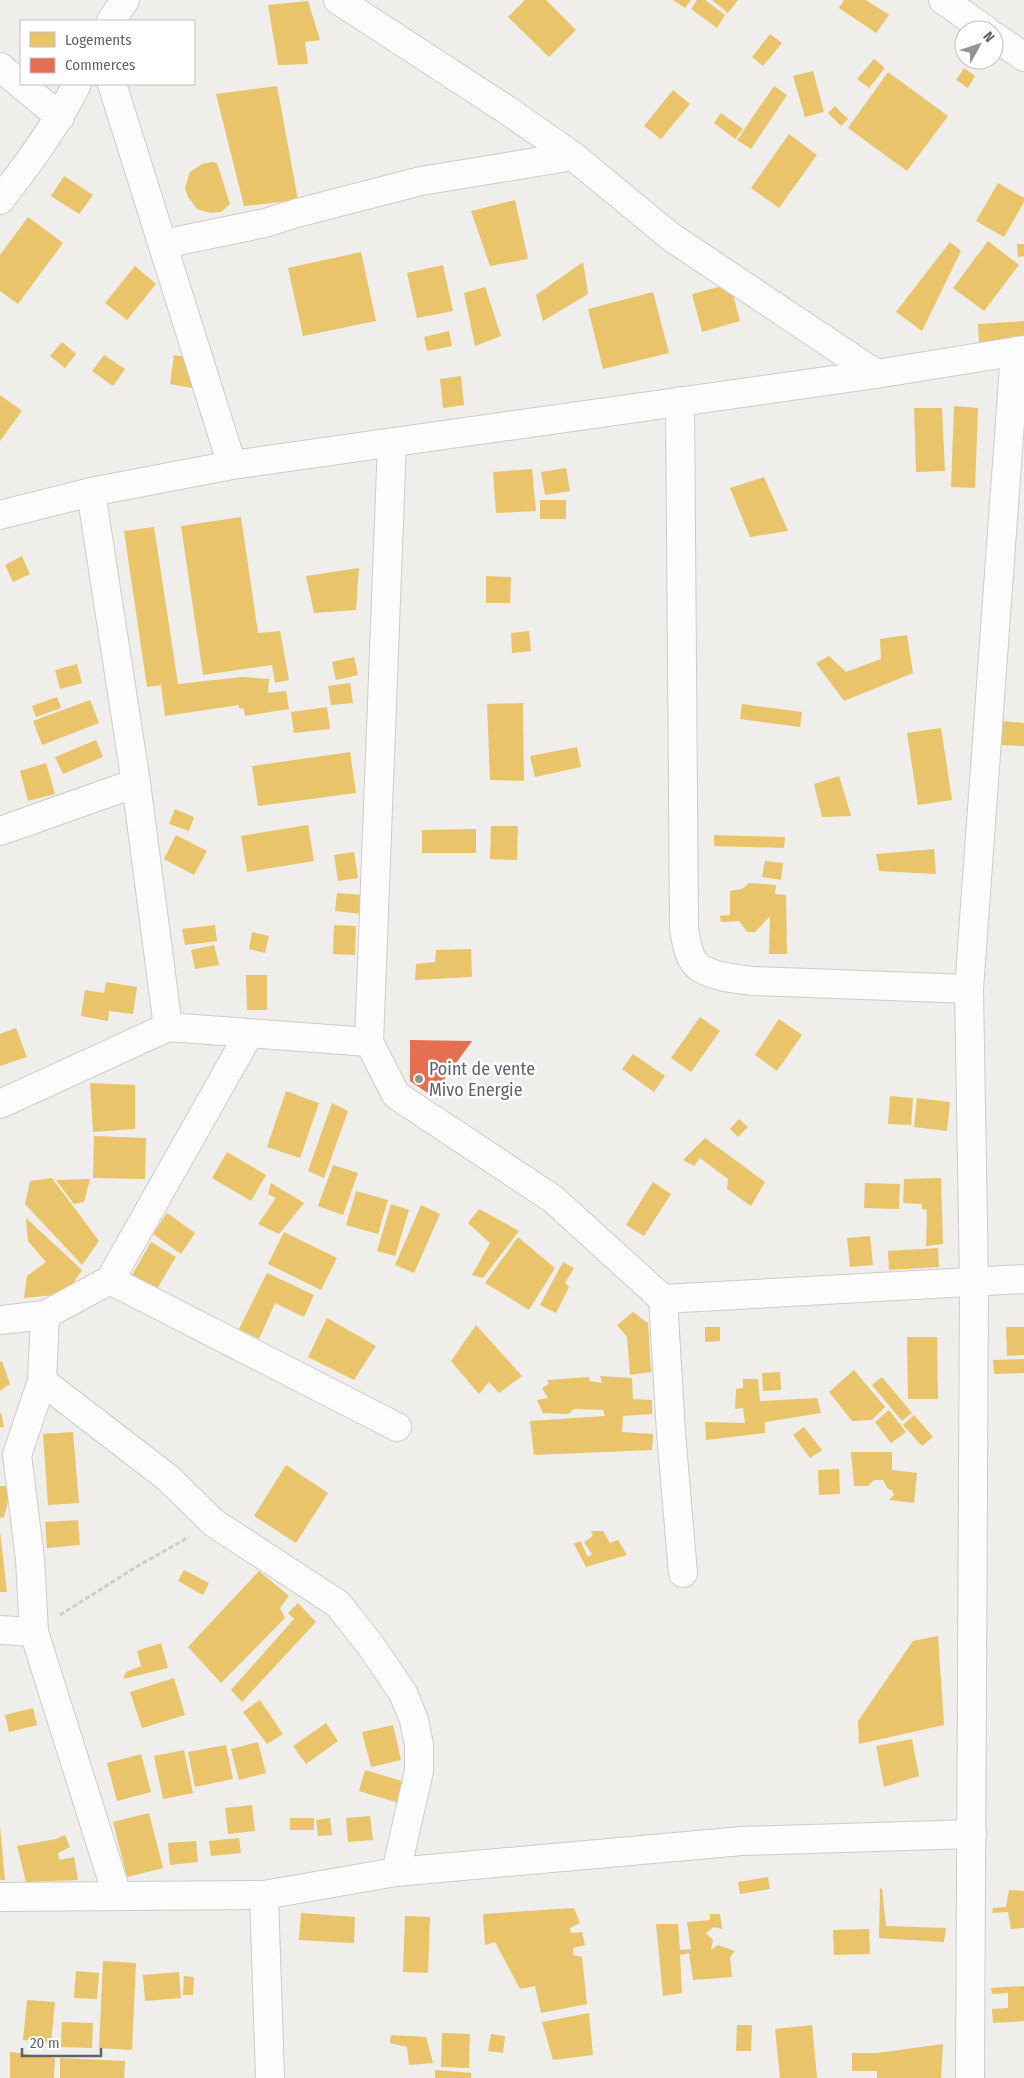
<svg xmlns="http://www.w3.org/2000/svg" width="1024" height="2078" font-family="'Fira Sans Condensed',sans-serif">
<style>
.homes{fill:#e9c46a}
.shops{fill:#e76f51}
.lines{fill:none;stroke-linecap:round;stroke-linejoin:round}
.minor-casing{stroke:#cbcccc;stroke-width:30}
.path{stroke:#cacfcc;stroke-width:3;stroke-dasharray:5 2.5;stroke-linecap:butt}
.minor{stroke:#fdfcfc;stroke-width:28}
.poi-dot{fill:#919496;stroke:#fff;stroke-width:2}
.labels{text-anchor:middle;stroke-width:5;stroke-linejoin:round;paint-order:stroke}
.poi-label{font-size:18px;fill:#5f6368;stroke:#fff;text-anchor:start}
</style>
<rect width="100%" height="100%" fill="#efeeea"/>
<g class="homes">
<polygon points="525,0 546,0 576,30 549,57 508,17"/>
<polygon points="673,0 691,0 685,8"/>
<polygon points="697,0 705,0 725,15 717,28 691,9"/>
<polygon points="712,0 738,0 728,13"/>
<polygon points="844,0 866,0 889,15 876,33 839,8"/>
<polygon points="308,1 320,40 305,42 308,64 278,65 268,5"/>
<polygon points="770,34 782,43 763,66 752,57"/>
<polygon points="874,59 885,68 869,88 857,79"/>
<polygon points="964,68 975,76 968,88 956,80"/>
<polygon points="813,71 824,112 805,117 793,76"/>
<polygon points="888,72 948,116 907,171 848,128"/>
<polygon points="277,86 298,200 244,206 216,94"/>
<polygon points="774,86 787,95 751,149 737,140"/>
<polygon points="673,90 690,104 661,139 644,126"/>
<polygon points="835,106 848,119 841,126 828,113"/>
<polygon points="721,113 743,129 735,139 714,123"/>
<polygon points="789,134 817,155 779,208 751,188"/>
<polygon points="212,162 217,163 230,204 221,212 210,213 197,209 188,197 185,188 190,172 202,164"/>
<polygon points="64,176 93,195 79,214 51,196"/>
<polygon points="998,183 1024,198 1024,202 1004,237 976,221"/>
<polygon points="515,200 528,259 490,266 471,211"/>
<polygon points="28,217 63,243 18,304 0,291 0,255"/>
<polygon points="988,241 1019,265 984,311 953,288"/>
<polygon points="950,242 961,251 922,331 896,312"/>
<polygon points="1017,244 1024,244 1024,256 1018,257"/>
<polygon points="361,252 376,321 303,336 288,268"/>
<polygon points="583,262 588,294 543,321 536,295"/>
<polygon points="443,265 453,311 417,318 407,273"/>
<polygon points="135,266 156,284 127,320 105,303"/>
<polygon points="730,284 740,321 702,332 692,294"/>
<polygon points="485,287 501,336 475,346 464,293"/>
<polygon points="653,292 669,353 603,369 588,309"/>
<polygon points="1024,321 1024,339 979,343 978,324"/>
<polygon points="449,331 452,346 427,351 424,337"/>
<polygon points="62,342 76,354 65,368 50,356"/>
<polygon points="104,355 125,369 113,386 92,371"/>
<polygon points="174,355 197,359 192,388 170,384"/>
<polygon points="461,376 464,405 443,408 440,379"/>
<polygon points="0,395 22,411 0,441"/>
<polygon points="954,406 978,408 975,488 951,487"/>
<polygon points="914,408 942,408 945,471 916,472"/>
<polygon points="566,468 570,491 545,495 541,472"/>
<polygon points="532,469 536,511 496,513 493,472"/>
<polygon points="764,477 788,531 750,537 730,488"/>
<rect x="540" y="500" width="26" height="19"/>
<polygon points="241,517 258,633 280,631 289,680 275,683 272,665 203,675 181,526"/>
<polygon points="154,527 178,684 242,677 269,679 268,693 286,691 289,709 245,716 244,709 239,708 239,705 165,716 161,685 147,687 124,531"/>
<polygon points="22,556 30,574 13,582 5,565"/>
<polygon points="359,568 356,610 314,613 306,576"/>
<polygon points="486,576 511,577 510,603 486,603"/>
<polygon points="529,631 531,651 512,653 511,633"/>
<polygon points="907,635 913,673 844,701 816,663 829,656 846,672 881,659 880,639"/>
<polygon points="354,657 358,675 336,680 332,662"/>
<polygon points="77,664 82,683 60,689 55,670"/>
<polygon points="350,683 353,703 331,705 328,686"/>
<polygon points="57,697 61,708 36,717 32,706"/>
<polygon points="90,700 99,723 42,745 33,721"/>
<polygon points="523,703 524,781 490,780 487,704"/>
<polygon points="742,704 802,712 800,727 740,719"/>
<polygon points="327,707 330,729 294,733 291,712"/>
<polygon points="1003,721 1024,723 1024,746 1001,745"/>
<polygon points="941,728 952,800 918,805 907,733"/>
<polygon points="96,740 103,757 63,774 55,757"/>
<polygon points="577,747 581,767 535,777 530,756"/>
<polygon points="350,752 356,793 258,806 252,766"/>
<polygon points="46,763 55,794 28,801 20,771"/>
<polygon points="839,776 851,816 822,817 814,784"/>
<polygon points="175,809 194,817 189,831 169,824"/>
<polygon points="308,825 314,861 247,872 241,836"/>
<polygon points="491,826 518,826 517,860 490,859"/>
<polygon points="476,829 476,853 422,853 422,830"/>
<polygon points="176,835 207,851 194,875 164,859"/>
<polygon points="714,835 785,837 784,848 714,846"/>
<polygon points="934,849 936,874 879,871 876,854"/>
<polygon points="354,852 358,878 338,881 334,855"/>
<polygon points="765,861 783,863 781,880 762,877"/>
<polygon points="749,883 776,885 775,894 786,895 787,954 769,954 770,916 755,932 747,932 739,921 721,922 720,916 730,915 730,891 742,889"/>
<polygon points="337,893 364,895 362,914 335,911"/>
<polygon points="215,925 217,941 185,945 182,929"/>
<polygon points="334,925 356,926 355,955 333,954"/>
<polygon points="252,932 269,936 265,953 249,949"/>
<polygon points="214,945 219,965 195,969 191,950"/>
<polygon points="471,949 472,977 415,980 416,964 435,962 436,950"/>
<polygon points="246,975 267,975 267,1010 247,1010"/>
<polygon points="106,982 137,987 133,1014 109,1011 108,1021 81,1016 85,990 104,993"/>
<polygon points="700,1017 720,1031 691,1072 671,1058"/>
<polygon points="779,1019 802,1035 777,1071 755,1055"/>
<polygon points="16,1028 27,1057 0,1066 0,1034"/>
<polygon points="633,1054 665,1076 654,1092 622,1069"/>
<polygon points="90,1083 135,1085 135,1129 93,1132"/>
<polygon points="286,1091 319,1103 300,1158 267,1147"/>
<polygon points="890,1096 913,1098 911,1125 888,1124"/>
<polygon points="917,1098 950,1102 947,1131 914,1127"/>
<polygon points="332,1103 348,1111 324,1178 308,1171"/>
<polygon points="739,1119 748,1127 738,1137 730,1129"/>
<polygon points="94,1136 146,1138 145,1179 93,1178"/>
<polygon points="705,1138 765,1182 751,1206 727,1189 728,1179 700,1158 694,1166 683,1160"/>
<polygon points="227,1152 266,1175 251,1201 212,1178"/>
<polygon points="333,1165 358,1173 343,1215 318,1206"/>
<polygon points="52,1178 99,1241 82,1265 25,1204 30,1181"/>
<polygon points="941,1178 943,1244 926,1246 927,1210 922,1209 922,1204 903,1203 904,1179"/>
<polygon points="90,1179 84,1202 74,1204 56,1180"/>
<polygon points="653,1182 671,1194 644,1236 626,1225"/>
<polygon points="271,1183 304,1203 279,1234 258,1224 276,1198 268,1194"/>
<polygon points="865,1183 900,1184 899,1209 864,1208"/>
<polygon points="356,1191 388,1200 378,1234 346,1225"/>
<polygon points="391,1204 409,1210 395,1256 377,1251"/>
<polygon points="421,1205 440,1214 414,1273 395,1265"/>
<polygon points="479,1209 519,1231 483,1278 472,1275 490,1243 468,1223"/>
<polygon points="167,1213 195,1233 181,1254 153,1234"/>
<polygon points="26,1218 82,1270 66,1294 24,1298 27,1276 46,1262 28,1241"/>
<polygon points="284,1232 337,1258 321,1290 268,1264"/>
<polygon points="870,1236 873,1265 850,1267 847,1238"/>
<polygon points="518,1237 555,1268 529,1310 485,1283"/>
<polygon points="151,1242 176,1257 155,1292 131,1277"/>
<polygon points="938,1248 939,1267 889,1270 888,1251"/>
<polygon points="563,1262 574,1268 565,1283 569,1287 556,1313 540,1305"/>
<polygon points="267,1273 314,1295 304,1317 275,1303 259,1339 239,1329"/>
<polygon points="633,1312 648,1323 651,1372 630,1375 627,1337 617,1325"/>
<polygon points="327,1318 376,1346 354,1380 308,1357"/>
<polygon points="476,1325 522,1376 499,1393 489,1382 479,1394 451,1361"/>
<polygon points="705,1327 720,1327 720,1341 705,1342"/>
<polygon points="1006,1327 1024,1327 1024,1355 1007,1356"/>
<polygon points="907,1337 937,1337 938,1399 908,1399"/>
<polygon points="1024,1359 1024,1373 994,1374 993,1360"/>
<polygon points="2,1361 10,1384 0,1391 0,1362"/>
<polygon points="854,1370 885,1407 872,1420 852,1421 829,1392"/>
<polygon points="780,1372 781,1390 763,1391 762,1373"/>
<polygon points="600,1376 632,1378 633,1399 652,1400 652,1414 623,1416 622,1432 653,1434 652,1450 534,1455 530,1421 605,1416 603,1410 574,1409 568,1414 543,1413 537,1400 548,1398 542,1388 549,1384 547,1380 589,1377 590,1381 602,1383"/>
<polygon points="882,1377 912,1413 902,1421 872,1385"/>
<polygon points="743,1379 758,1379 760,1401 817,1398 821,1413 765,1422 765,1433 706,1440 705,1422 745,1423 743,1408 735,1409 736,1389 743,1388"/>
<polygon points="889,1410 906,1432 891,1443 875,1422"/>
<polygon points="0,1413 1,1413 4,1427 0,1427"/>
<polygon points="914,1415 933,1437 922,1446 903,1425"/>
<polygon points="804,1427 822,1450 810,1458 793,1435"/>
<polygon points="73,1432 79,1503 48,1505 43,1434"/>
<polygon points="851,1452 892,1452 892,1470 917,1473 914,1503 889,1500 894,1495 892,1490 888,1489 883,1480 874,1480 868,1486 854,1486"/>
<polygon points="286,1465 328,1493 296,1543 254,1516"/>
<polygon points="839,1469 840,1494 819,1495 818,1470"/>
<polygon points="0,1486 12,1486 4,1517 0,1518"/>
<polygon points="78,1520 80,1545 47,1548 45,1522"/>
<polygon points="0,1531 7,1592 0,1592"/>
<polygon points="591,1531 603,1531 610,1543 618,1540 627,1555 586,1567 574,1544 580,1541 588,1557 592,1554 584,1542 593,1536"/>
<polygon points="184,1570 209,1583 203,1595 178,1581"/>
<polygon points="259,1571 289,1596 280,1608 285,1618 221,1683 188,1647"/>
<polygon points="298,1603 316,1622 242,1702 231,1690 294,1619 288,1613"/>
<polygon points="938,1636 944,1725 859,1744 858,1721 913,1641"/>
<polygon points="161,1643 168,1668 123,1679 126,1672 141,1666 137,1651"/>
<polygon points="174,1678 185,1715 142,1728 130,1692"/>
<polygon points="260,1700 283,1734 267,1744 243,1712"/>
<polygon points="33,1708 37,1725 9,1732 5,1715"/>
<polygon points="326,1723 338,1741 306,1764 293,1746"/>
<polygon points="393,1725 401,1760 371,1767 362,1732"/>
<polygon points="912,1739 919,1776 884,1787 876,1746"/>
<polygon points="258,1742 266,1773 239,1780 231,1749"/>
<polygon points="226,1745 233,1779 195,1787 188,1752"/>
<polygon points="184,1750 193,1793 163,1799 154,1756"/>
<polygon points="141,1754 151,1792 117,1801 107,1763"/>
<polygon points="365,1770 405,1782 399,1803 359,1791"/>
<polygon points="252,1805 255,1831 228,1834 225,1808"/>
<polygon points="149,1813 163,1868 127,1877 113,1822"/>
<polygon points="370,1816 373,1840 348,1842 346,1818"/>
<rect x="290" y="1818" width="24" height="12"/>
<polygon points="330,1818 332,1835 318,1836 316,1820"/>
<polygon points="0,1826 5,1880 0,1880"/>
<polygon points="65,1835 70,1847 58,1853 59,1860 74,1857 78,1880 26,1882 17,1846 56,1839"/>
<polygon points="239,1838 241,1853 211,1856 209,1841"/>
<polygon points="196,1841 198,1862 170,1865 168,1843"/>
<polygon points="768,1877 770,1889 740,1894 738,1882"/>
<polygon points="880,1888 882,1889 886,1926 946,1928 944,1942 879,1938"/>
<polygon points="1009,1890 1024,1891 1024,1928 1011,1929 1008,1912 992,1913 993,1908 1006,1907"/>
<polygon points="574,1908 580,1923 570,1928 571,1933 582,1932 585,1945 573,1948 573,1955 582,1957 587,2004 541,2013 535,1986 520,1989 495,1942 485,1945 483,1914"/>
<polygon points="301,1913 355,1917 354,1943 299,1940"/>
<polygon points="710,1914 720,1914 722,1929 714,1927 706,1933 713,1940 711,1950 718,1945 735,1951 730,1957 732,1977 693,1980 689,1953 680,1955 682,1993 663,1996 656,1924 678,1924 680,1950 691,1949 687,1922 710,1920"/>
<polygon points="405,1916 430,1917 428,1973 403,1972"/>
<polygon points="869,1929 870,1954 834,1955 833,1930"/>
<polygon points="103,1961 136,1963 132,2050 99,2048"/>
<polygon points="76,1971 99,1973 97,1999 74,1998"/>
<polygon points="179,1972 181,1998 145,2001 143,1975"/>
<polygon points="184,1976 194,1977 193,1995 183,1995"/>
<polygon points="1024,1986 1024,2021 993,2023 992,2009 1008,2008 1008,1993 992,1994 991,1988"/>
<polygon points="27,2000 55,2002 51,2043 23,2040"/>
<polygon points="589,2013 593,2055 553,2060 542,2022"/>
<polygon points="62,2022 93,2023 92,2048 61,2047"/>
<polygon points="737,2025 752,2025 751,2051 736,2051"/>
<polygon points="812,2025 817,2078 780,2078 775,2029"/>
<polygon points="442,2033 470,2034 469,2068 441,2067"/>
<polygon points="491,2034 505,2036 503,2053 488,2051"/>
<polygon points="391,2035 426,2037 433,2063 409,2065 407,2047 390,2043"/>
<polygon points="943,2044 941,2078 877,2078 877,2071 852,2071 852,2053 877,2053"/>
<polygon points="10,2052 55,2058 54,2078 10,2078"/>
<polygon points="60,2058 125,2061 124,2078 60,2078"/>
<polygon points="435,2070 471,2073 471,2078 435,2078"/>
</g>
<polygon class="shops" points="410,1040 472,1041 432,1096 410,1081"/>
<g class="lines">
<defs>
<g id="minor">
<polyline points="338,0 510,112 573,156 671,237 876,374"/>
<polyline points="943,0 986,30"/>
<polyline points="111,21 125,0"/>
<polyline points="994,36 1024,57"/>
<polyline points="0,67 60,117"/>
<polyline points="112,84 232,465"/>
<path d="M 0,200 C 29,163 56,126 77,84"/>
<polyline points="163,244 265,223 297,213 421,181 573,156"/>
<path d="M 680,401 L 684,928 C 686,940 688,960 700,968 C 715,977 736,979 753,981 L 969,989"/>
<polyline points="91,492 136,783 168,1027"/>
<polyline points="0,515 91,492 232,465 876,374 1024,350"/>
<polyline points="0,831 136,783"/>
<polyline points="369,1042 392,443"/>
<polyline points="0,1104 168,1027 369,1042 396,1095 553,1199 663,1299 1024,1279"/>
<polyline points="110,1280 397,1427"/>
<polyline points="663,1299 671,1433 683,1573"/>
<polyline points="45,1315 42,1381 17,1455 30,1559 34,1632 117,1895"/>
<polyline points="0,1320 45,1315 110,1280 249,1034"/>
<polyline points="42,1381 168,1478 214,1523 338,1604 371,1646 403,1693 414,1720 419,1745 419,1771 396,1872"/>
<polyline points="0,1630 34,1632"/>
<polyline points="264,1895 270,2078"/>
<polyline points="0,1897 264,1895 396,1872 742,1841 972,1834"/>
<polyline points="970,2078 974,1283 969,989 1015,352"/>
</g>
</defs>
<use href="#minor" class="minor-casing"/>
<polyline class="path" points="60,1615 136,1567 189,1537"/>
<use href="#minor" class="minor"/>
</g>
<circle class="poi-dot" cx="419" cy="1079" r="5"/>
<g class="labels">
<g class="poi-label">
<text x="429" y="1075">Point de vente<tspan x="429" dy="21">Mivo Energie</tspan></text>
</g>
</g>
<rect x="20" y="20" width="175" height="65" fill="#ffffff" stroke="#bfc1c3"/>
<rect x="30" y="32" width="25" height="15" fill="#e9c46a" stroke="#bfc1c3"/>
<text x="65" y="45" font-size="15" fill="#5f6368">Logements</text>
<rect x="30" y="58" width="25" height="15" fill="#e76f51" stroke="#bfc1c3"/>
<text x="65" y="70" font-size="15" fill="#5f6368">Commerces</text>
<g transform="translate(979 45) rotate(50)"><circle r="24" fill="#ffffff" stroke="#bfc1c3"/>
<path d="M0-4L9 19L0 12L-9 19Z" fill="#919496"/>
<text y="-8" font-size="14" font-weight="bold" text-anchor="middle" fill="#5f6368">N</text>
</g>
<path d="M22 2048v8h79v-8" fill="none" stroke="#5f6368" stroke-width="2.5"/>
<text x="30" y="2048" font-size="15" fill="#5f6368" stroke="#ffffff" stroke-width="4" paint-order="stroke">20 m</text>
</svg>
